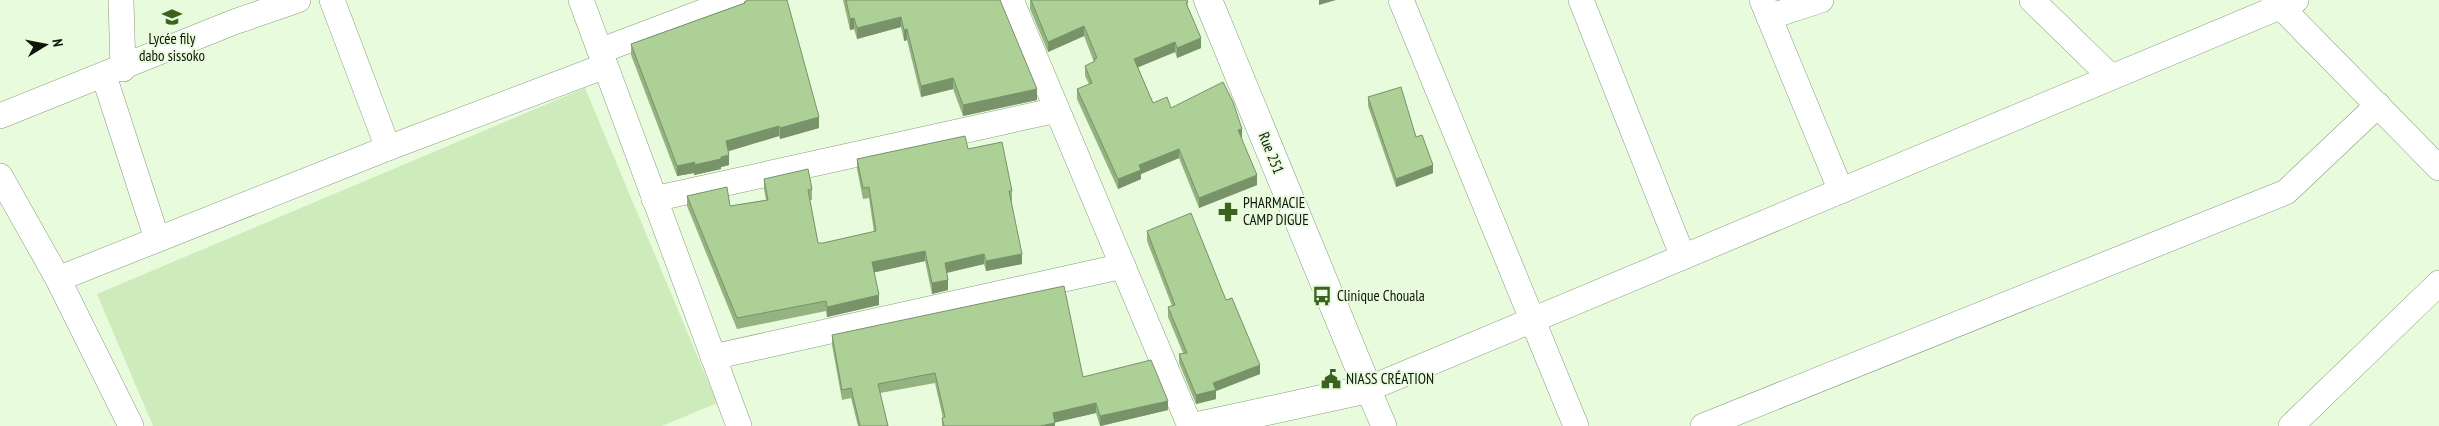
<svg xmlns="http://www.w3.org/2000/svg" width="2439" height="426" font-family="'PT Sans Narrow',sans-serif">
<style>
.pitch{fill:#ceebbc}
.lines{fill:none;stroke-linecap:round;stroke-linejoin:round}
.street-casing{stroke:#899b7f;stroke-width:26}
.secondary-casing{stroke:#899b7f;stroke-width:29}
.street{stroke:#fff;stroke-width:25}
.secondary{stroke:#fff;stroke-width:28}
.wall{fill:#94b381}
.shaded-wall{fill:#789269}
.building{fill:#acd096;stroke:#789269}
.labels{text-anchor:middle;stroke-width:4;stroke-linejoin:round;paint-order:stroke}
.poi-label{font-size:15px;fill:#0f150b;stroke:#e8fbdc;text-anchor:start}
.street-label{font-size:15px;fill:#0f150b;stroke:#e8fbdc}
</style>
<rect width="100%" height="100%" fill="#e8fbdc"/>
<polygon class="pitch" points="585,88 717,403 662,426 153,426 97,294"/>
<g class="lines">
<defs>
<g id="street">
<polyline points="121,0 123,69"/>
<polyline points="332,0 388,148"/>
<polyline points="581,0 739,426"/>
<polyline points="1011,0 1190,426"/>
<polyline points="1401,0 1576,426"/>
<polyline points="1581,0 1683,257"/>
<polyline points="1762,0 1841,191"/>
<polyline points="2032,0 2111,77"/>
<polyline points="2274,0 2439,168"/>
<polyline points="1769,17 1821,0"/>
<polyline points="600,51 734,0"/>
<polyline points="104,76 157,239"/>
<polyline points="0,116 234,22 298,0"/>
<polyline points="0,176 58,279 131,426"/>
<polyline points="654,199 1057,110"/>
<polyline points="58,279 388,148 605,66"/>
<polyline points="713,357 1123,266"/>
<polyline points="1384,426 1368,389 2296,0"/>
<polyline points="1703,426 2286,192 2378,105"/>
<polyline points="2291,426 2439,283"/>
</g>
<polyline id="secondary" points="1198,426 1368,389 1208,0"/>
</defs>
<use href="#street" class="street-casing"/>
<use href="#secondary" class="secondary-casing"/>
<use href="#street" class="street"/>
<use href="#secondary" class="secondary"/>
</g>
<g class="wall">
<polygon points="843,0 1000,0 1037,100 963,116 953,89 921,97 907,40 904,41 901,27 857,39 854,29 850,30"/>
<polygon points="1030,0 1187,0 1188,8 1201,48 1177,58 1175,52 1138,67 1153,103 1171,108 1242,139 1257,185 1199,208 1179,158 1141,174 1141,179 1118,189 1077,99 1077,89 1089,84 1085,76 1085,66 1094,62 1084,36 1048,52 1030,9"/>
<polygon points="744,2 819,128 780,139 779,136 728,151 729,165 721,167 721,169 694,175 694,173 677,176 631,55 631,44 744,3"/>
<polygon points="1368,97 1416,137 1433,173 1396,187 1368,106"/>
<polygon points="968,149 1012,191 1012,201 1011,201 1022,264 986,271 984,264 947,273 948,290 932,294 925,261 874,272 879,305 827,317 826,311 737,329 687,206 687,196 730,206 766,200 764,189 764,179 812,189 812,200 810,200 818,243 823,243 874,232 869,198 863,199 857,169 857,159"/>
<polygon points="1147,231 1226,300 1260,374 1216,391 1216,399 1196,404 1179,363 1179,354 1183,353 1168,317 1168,307 1172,306 1147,241"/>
<polygon points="832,335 1083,377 1168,410 1101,426 1100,426 1096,413 1055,422 1055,426 942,426 942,418 943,418 935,383 880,393 888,426 858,426 851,398 842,400 832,345"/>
</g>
<g class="shaded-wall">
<polygon points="1319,0 1336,0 1319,5"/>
<polygon points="901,17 901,27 857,39 857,28"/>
<polygon points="854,18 854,29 850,30 850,19"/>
<polygon points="1084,26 1084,36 1048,52 1048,42"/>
<polygon points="907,29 907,40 904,41 904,30"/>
<polygon points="1201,38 1201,48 1177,58 1177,48"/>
<polygon points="1175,42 1175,52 1134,69 1134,59"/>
<polygon points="953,78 953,89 921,97 921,86"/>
<polygon points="1037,89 1037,100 963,116 963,105"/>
<polygon points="819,117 819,128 780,139 780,128"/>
<polygon points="779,126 779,136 726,152 726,141"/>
<polygon points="1242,129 1242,139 1238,130"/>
<polygon points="1179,149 1179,158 1141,174 1141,179 1118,189 1118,179 1139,165"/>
<polygon points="729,155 729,165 721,167 721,169 694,175 694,173 677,176 677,166"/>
<polygon points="1433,165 1433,173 1396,187 1396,179"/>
<polygon points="1257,175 1257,185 1199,208 1199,198"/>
<polygon points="925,251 925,261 872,273 872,262"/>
<polygon points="984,254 984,264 945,273 945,263"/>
<polygon points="1022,254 1022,264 986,271 986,261"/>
<polygon points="948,280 948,290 932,294 932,283"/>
<polygon points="879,295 879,305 827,317 827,307"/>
<polygon points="1260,365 1260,374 1216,391 1216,399 1196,404 1196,395 1213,383"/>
<polygon points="1168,401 1168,410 1100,426 1100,416"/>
<polygon points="1096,403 1096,413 1053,423 1053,413"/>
<polygon points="1055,423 1055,426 1040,426"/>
</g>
<g class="building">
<polygon points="748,0 787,0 819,117 780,128 779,126 726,141 729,155 721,157 721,159 694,165 695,162 677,166 631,44 745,3 744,2"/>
<polygon points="846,0 1000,0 1037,89 963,105 953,78 921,86 907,29 904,30 901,17 857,28 854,18 850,19"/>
<polygon points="1031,0 1187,0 1188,2 1186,3 1201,38 1177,48 1175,42 1134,59 1153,103 1167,97 1171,108 1223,82 1233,102 1242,129 1238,130 1257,175 1199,198 1179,149 1139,165 1141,170 1118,179 1077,89 1092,83 1085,66 1095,61 1094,59 1097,58 1084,26 1048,42"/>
<polygon points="1401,87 1416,137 1422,135 1433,165 1396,179 1368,97"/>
<polygon points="965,136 968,149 1002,142 1012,191 1009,191 1022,254 986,261 984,254 945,263 948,280 932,283 925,251 872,262 879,295 827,307 826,301 737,318 687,196 727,187 730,206 768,200 764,179 808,169 812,189 808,190 818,243 823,243 876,231 869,187 863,188 857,159"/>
<polygon points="1191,213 1226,300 1232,298 1260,365 1213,383 1216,390 1196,395 1179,354 1187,353 1168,307 1175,305 1147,231"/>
<polygon points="1064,286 1083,377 1151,360 1168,401 1100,416 1096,403 1053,413 1055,423 1040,426 944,426 942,418 945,417 935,373 878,384 888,426 860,426 851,388 842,390 832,335"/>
</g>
<defs>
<symbol id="school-bare" viewBox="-9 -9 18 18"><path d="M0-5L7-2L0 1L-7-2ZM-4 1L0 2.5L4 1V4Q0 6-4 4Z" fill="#3c631d" stroke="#e8fbdc" stroke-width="2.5" paint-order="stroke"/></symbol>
<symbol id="pharmacy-bare" viewBox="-9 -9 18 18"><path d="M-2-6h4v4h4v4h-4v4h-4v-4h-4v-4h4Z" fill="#3c631d" stroke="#e8fbdc" stroke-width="2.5" paint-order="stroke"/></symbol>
<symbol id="bus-bare" viewBox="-9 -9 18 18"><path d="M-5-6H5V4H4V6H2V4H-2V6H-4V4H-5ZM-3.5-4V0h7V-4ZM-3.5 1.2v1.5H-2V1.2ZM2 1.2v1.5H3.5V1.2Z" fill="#3c631d" stroke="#e8fbdc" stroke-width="2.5" paint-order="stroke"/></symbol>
<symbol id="civic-bare" viewBox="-9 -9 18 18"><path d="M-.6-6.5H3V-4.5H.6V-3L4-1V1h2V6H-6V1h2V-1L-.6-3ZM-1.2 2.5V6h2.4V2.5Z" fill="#3c631d" stroke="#e8fbdc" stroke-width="2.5" paint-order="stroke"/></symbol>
</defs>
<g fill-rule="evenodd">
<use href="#school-bare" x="158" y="3" width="28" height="28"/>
<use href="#pharmacy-bare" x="1214" y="198" width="28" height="28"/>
<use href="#bus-bare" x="1308" y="282" width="28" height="28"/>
<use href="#civic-bare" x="1317" y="365" width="28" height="28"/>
</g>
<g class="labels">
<g class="poi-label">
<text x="172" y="44" text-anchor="middle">Lycée fily<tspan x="172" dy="17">dabo sissoko</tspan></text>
<text x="1243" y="208">PHARMACIE<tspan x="1243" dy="17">CAMP DIGUE</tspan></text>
<text x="1337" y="301">Clinique Chouala</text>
<text x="1346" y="384">NIASS CRÉATION</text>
</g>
<g class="street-label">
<text transform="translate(1271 153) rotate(68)" y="5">Rue 251</text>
</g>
</g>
<g transform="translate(45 45) rotate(80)" stroke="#e8fbdc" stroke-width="4" paint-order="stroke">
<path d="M0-4L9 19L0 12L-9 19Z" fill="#0f150b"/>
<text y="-8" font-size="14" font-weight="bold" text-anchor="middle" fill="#0f150b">N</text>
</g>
</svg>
